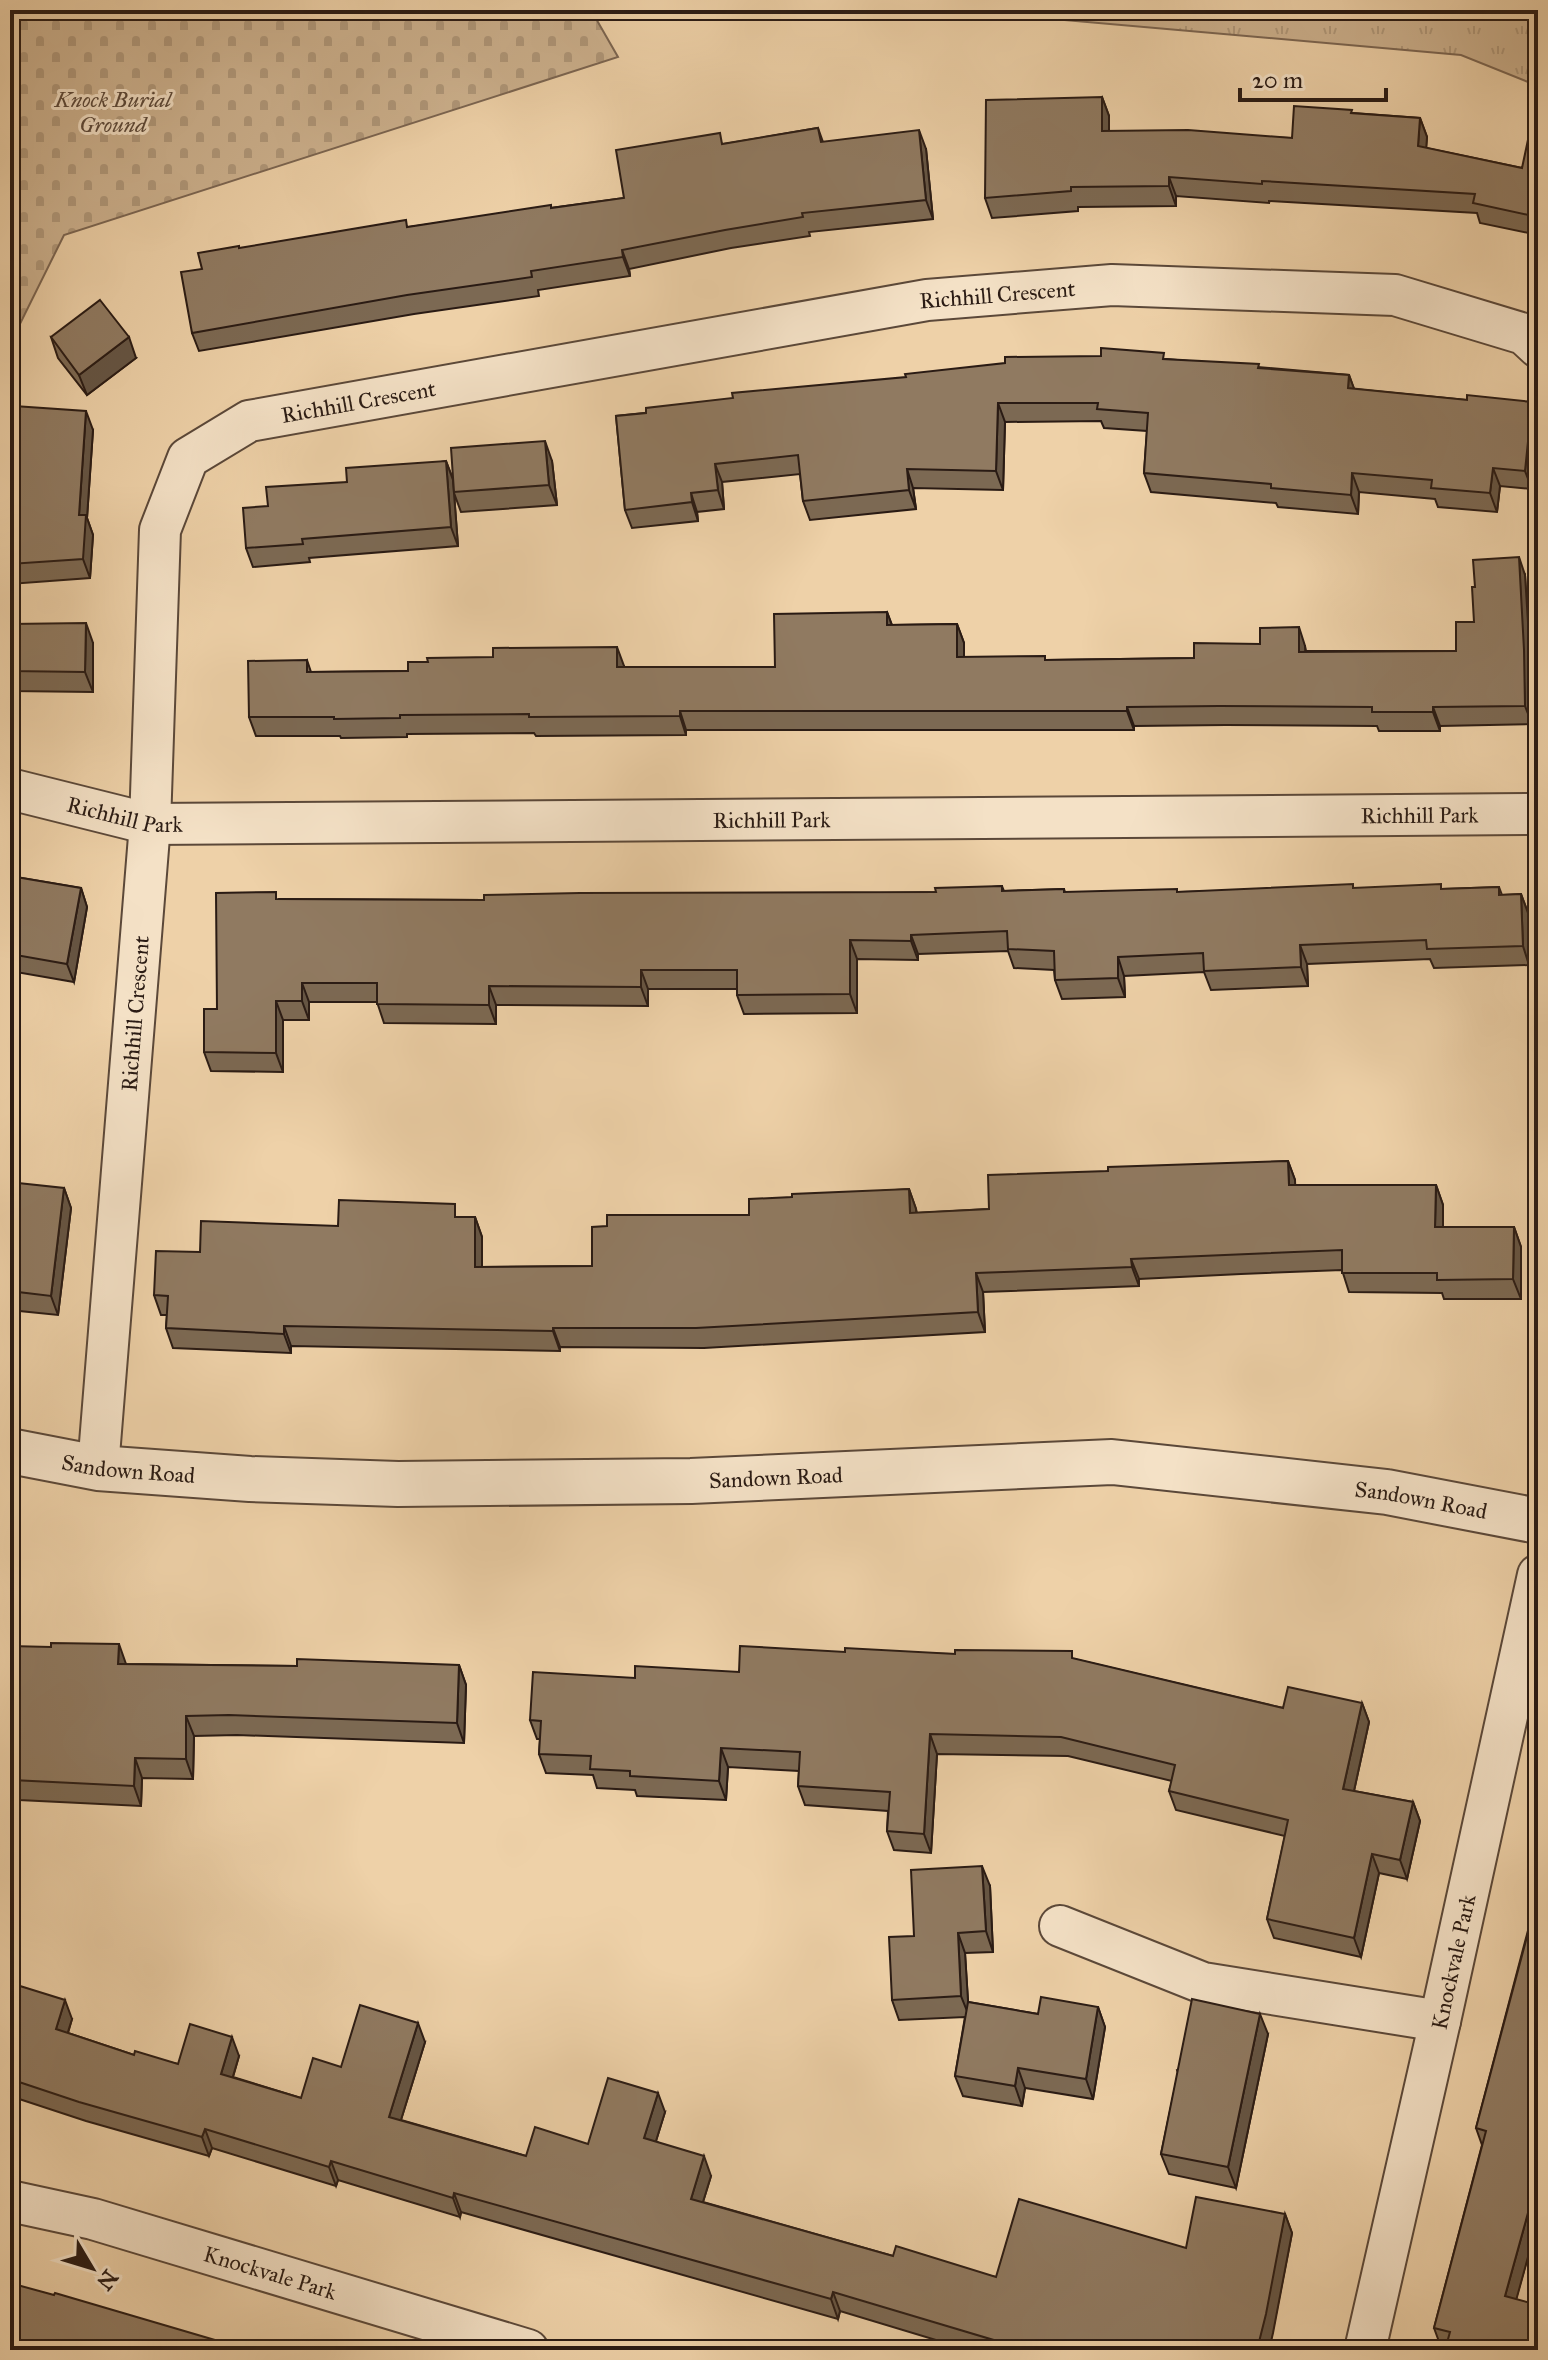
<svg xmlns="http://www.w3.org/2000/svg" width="1548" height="2360" font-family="'IM FELL Great Primer',serif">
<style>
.cemetery{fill:url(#cemetery-stones);stroke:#7c6652;stroke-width:2}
.park{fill:url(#park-tufts);stroke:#7c6652;stroke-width:2}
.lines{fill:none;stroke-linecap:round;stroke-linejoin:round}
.minor-casing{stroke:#5b4839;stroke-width:44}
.tertiary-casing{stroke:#5b4839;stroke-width:48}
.minor{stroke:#f4e1c6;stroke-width:40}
.tertiary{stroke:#f4e1c6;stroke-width:44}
.wall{fill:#7c6953;stroke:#2a1b14;stroke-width:2}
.shaded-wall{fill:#655544;stroke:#2a1b14;stroke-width:2}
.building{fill:#907a61;stroke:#2a1b14;stroke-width:2}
.labels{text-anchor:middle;stroke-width:6;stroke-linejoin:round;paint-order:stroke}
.park-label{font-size:22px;font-style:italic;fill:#5b4839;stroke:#f4e1c6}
.street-label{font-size:22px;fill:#2a1b14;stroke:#f4e1c6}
</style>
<defs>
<pattern id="cemetery-stones" width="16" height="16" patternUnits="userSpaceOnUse" patternTransform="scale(2)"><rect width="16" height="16" fill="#cdb28f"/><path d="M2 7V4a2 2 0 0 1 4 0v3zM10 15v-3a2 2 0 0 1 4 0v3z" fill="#b0987a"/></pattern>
<pattern id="park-tufts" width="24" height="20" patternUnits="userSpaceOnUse" patternTransform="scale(2)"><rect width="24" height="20" fill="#cdb28f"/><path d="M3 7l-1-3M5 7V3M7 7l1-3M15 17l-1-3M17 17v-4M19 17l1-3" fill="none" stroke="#b0987a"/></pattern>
</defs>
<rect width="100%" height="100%" fill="#eed1a8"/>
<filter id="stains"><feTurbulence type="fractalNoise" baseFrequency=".0025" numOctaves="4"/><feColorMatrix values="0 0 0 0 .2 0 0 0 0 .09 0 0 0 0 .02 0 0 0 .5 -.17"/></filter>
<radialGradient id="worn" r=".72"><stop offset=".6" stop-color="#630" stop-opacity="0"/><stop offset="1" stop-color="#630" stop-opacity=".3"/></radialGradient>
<polygon class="cemetery" points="10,10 591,10 618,57 64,235 10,344"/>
<polygon class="park" points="952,10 1538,10 1538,86 1461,55"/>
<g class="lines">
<defs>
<g id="minor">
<path id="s1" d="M 10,789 L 150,824 L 1538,814"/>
<path id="s2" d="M 98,1468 L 150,824 L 160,530 L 188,458 L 249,421 L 927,300 L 1112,285 L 1395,295 L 1524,334 L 1538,347"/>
<polyline points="1060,1926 1203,1983 1440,2021"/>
<path id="s3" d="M 10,2201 L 93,2219 L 528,2350"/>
<path id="s4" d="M 1365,2350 L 1440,2021 L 1538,1575"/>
</g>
<g id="tertiary">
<path id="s5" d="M 10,1451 L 98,1468 L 250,1479 L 398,1484 L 691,1481 L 1112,1462 L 1387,1492 L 1538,1521"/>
</g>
</defs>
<use href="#minor" class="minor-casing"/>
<use href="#tertiary" class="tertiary-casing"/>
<use href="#minor" class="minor"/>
<use href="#tertiary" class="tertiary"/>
</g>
<g class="wall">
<polygon points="1102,97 1109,116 1109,131 1292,138 1353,113 1420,118 1427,137 1426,148 1522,168 1538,137 1538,235 1480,223 1477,213 1269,201 1269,203 1176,196 1176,206 1078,207 1078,211 992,218 985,198"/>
<polygon points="818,128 823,142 926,149 933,219 809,232 810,236 731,248 629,269 630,276 538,290 539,296 414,314 199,351 192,333 202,269 409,227 624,198 724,144"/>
<polygon points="51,337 136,358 87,395 58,358"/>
<polygon points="1166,359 1349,375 1354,389 1467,400 1532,402 1532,489 1500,486 1497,512 1438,507 1435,499 1359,492 1358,514 1278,507 1276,503 1151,492 1144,473 1147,431 1104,428 1101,421 1005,422 1003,490 913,488 916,509 810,520 803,501 800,474 722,482 724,509 697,512 698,521 632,528 625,510 616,416"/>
<polygon points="93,430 87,518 93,535 90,578 10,584 10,462"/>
<polygon points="446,461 453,479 552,461 557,505 461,512 454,493 458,546 309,558 310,562 253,567 246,548 268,506 347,482"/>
<polygon points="1525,575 1531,669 1532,724 1440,726 1440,731 1379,731 1377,726 1226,725 1134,726 1134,730 686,730 686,735 536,736 534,733 407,734 407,737 341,738 340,736 256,736 249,717 307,660 311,672 408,671 624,666 624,667 775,667 887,612 892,625 957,624 964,643 964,657 1046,660 1194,658 1305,646 1306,651 1456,651 1474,622"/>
<polygon points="10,624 93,643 93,692 10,691"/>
<polygon points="10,876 81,888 87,907 74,982 10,971"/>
<polygon points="1002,886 1004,891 1064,889 1065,892 1178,892 1354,888 1442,889 1499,887 1502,895 1521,894 1528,913 1529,965 1434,968 1430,959 1307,964 1308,986 1211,990 1204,972 1124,976 1125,997 1062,999 1055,980 1054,970 1014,968 1008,951 918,954 918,960 857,959 857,1013 744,1014 737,995 737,989 648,989 648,1006 496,1005 496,1024 384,1023 377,1002 309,1002 309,1020 283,1020 283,1072 211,1071 204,1052 217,1009 279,899 484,900 936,892"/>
<polygon points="1288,1161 1295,1180 1295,1185 1436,1185 1443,1205 1443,1227 1514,1227 1521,1247 1521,1299 1444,1299 1442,1293 1349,1292 1342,1270 1241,1274 1139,1279 1139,1286 983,1292 985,1332 704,1348 560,1347 560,1351 291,1346 291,1353 173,1348 166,1328 167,1315 161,1315 154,1295 200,1252 338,1226 459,1217 475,1217 482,1237 482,1267 592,1266 607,1226 749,1215 792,1197 909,1189 916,1209 917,1213 989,1209 1108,1171"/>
<polygon points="64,1188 71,1208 58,1315 10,1310 10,1225 13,1225"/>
<polygon points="10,1646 126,1664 297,1666 459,1665 466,1685 464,1743 237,1735 194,1736 193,1779 142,1778 141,1806 19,1800 12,1780 14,1735 10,1735"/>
<polygon points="845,1652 955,1654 1074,1659 1283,1708 1362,1703 1369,1722 1354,1791 1413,1802 1420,1821 1407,1879 1379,1873 1361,1957 1274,1938 1267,1919 1285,1836 1176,1810 1169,1791 1172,1781 1068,1756 937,1754 931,1853 894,1850 887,1831 888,1811 805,1805 798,1786 799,1771 728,1767 726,1800 637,1796 635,1790 597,1788 593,1775 546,1773 539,1754 540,1739 537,1739 530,1720 635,1678 739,1672"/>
<polygon points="1538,1877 1538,2221 1516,2299 1446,2348 1441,2347 1434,2328 1482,2145 1476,2128 1531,1919 1529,1913"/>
<polygon points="990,1886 993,1952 965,1953 968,2002 1038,2014 1098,2007 1105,2027 1093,2099 1025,2088 1022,2106 963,2096 955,2076 965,2017 899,2020 892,2000 914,1936"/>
<polygon points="10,2013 72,2019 68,2033 134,2055 178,2064 239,2056 233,2077 301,2098 341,2067 425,2042 401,2120 526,2156 588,2144 665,2112 656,2141 711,2176 703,2202 893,2256 996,2277 1186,2248 1285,2214 1292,2233 1269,2350 969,2350 840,2311 838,2319 461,2212 460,2217 338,2180 336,2186 212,2148 209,2156 86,2121 10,2096"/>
<polygon points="1268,2034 1236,2188 1169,2174 1161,2154 1178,2073 1177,2070"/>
</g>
<g class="shaded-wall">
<polygon points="1102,97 1109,116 1109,150 1102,131"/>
<polygon points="1420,118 1427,137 1425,166 1418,146"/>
<polygon points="919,130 926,149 933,219 926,200"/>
<polygon points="1169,177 1176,196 1176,206 1169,186"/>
<polygon points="622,250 629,269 630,276 623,257"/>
<polygon points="129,337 136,358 87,395 79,375"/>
<polygon points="1349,375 1356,394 1348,388"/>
<polygon points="1532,402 1538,418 1538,431 1532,489 1525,471"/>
<polygon points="998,403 1005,422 1003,490 996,471"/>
<polygon points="86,411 93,430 87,518 93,535 90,578 83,559 79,515"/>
<polygon points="545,441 552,461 557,505 549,485"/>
<polygon points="446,461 453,480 458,546 451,527"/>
<polygon points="715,464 722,482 724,509 718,490"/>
<polygon points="1493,468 1500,486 1497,512 1490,493"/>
<polygon points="907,469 913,488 916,509 909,490"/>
<polygon points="1352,473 1359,492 1358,514 1351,495"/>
<polygon points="691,493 697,512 698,521 692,502"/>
<polygon points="1519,557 1525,575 1531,669 1532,724 1525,706"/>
<polygon points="887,612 894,631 887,625"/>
<polygon points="86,623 93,643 93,692 85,672"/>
<polygon points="957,624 964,643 964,676 957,657"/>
<polygon points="1299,627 1305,646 1306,670 1299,652"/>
<polygon points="617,647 624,666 624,686 617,667"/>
<polygon points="1127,707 1134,726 1134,730 1127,711"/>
<polygon points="1433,707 1440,726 1440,731 1433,712"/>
<polygon points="680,711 686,730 686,735 680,716"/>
<polygon points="81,888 87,907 74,982 67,964"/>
<polygon points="1521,894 1528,913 1529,965 1523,946"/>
<polygon points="911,935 918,954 918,960 911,941"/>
<polygon points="850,940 857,959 857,1013 850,994"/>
<polygon points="1300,945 1307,964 1308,986 1301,967"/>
<polygon points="1118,957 1124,976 1125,997 1118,978"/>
<polygon points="641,970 648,989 648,1006 641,987"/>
<polygon points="302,983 309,1002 309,1020 302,1001"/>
<polygon points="489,986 496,1005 496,1024 489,1005"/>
<polygon points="276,1001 283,1020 283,1072 276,1053"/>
<polygon points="1288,1161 1295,1180 1296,1205 1289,1185"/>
<polygon points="1436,1185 1443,1205 1443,1247 1435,1227"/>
<polygon points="64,1188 71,1208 58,1315 51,1296"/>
<polygon points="909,1189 916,1209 917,1233 910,1213"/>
<polygon points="475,1217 482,1237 482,1286 475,1267"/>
<polygon points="1514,1227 1521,1247 1521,1299 1513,1279"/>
<polygon points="1131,1259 1139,1279 1139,1286 1132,1267"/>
<polygon points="976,1273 983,1292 985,1332 978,1312"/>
<polygon points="284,1326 291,1346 291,1353 284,1334"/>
<polygon points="553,1328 560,1347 560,1351 553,1331"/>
<polygon points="119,1644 126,1664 118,1664"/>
<polygon points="459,1665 466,1685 464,1743 457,1723"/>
<polygon points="1362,1703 1369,1722 1350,1809 1343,1789"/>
<polygon points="186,1716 194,1736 193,1779 186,1759"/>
<polygon points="930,1734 937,1754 931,1853 924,1834"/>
<polygon points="721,1748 728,1767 726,1800 719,1781"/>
<polygon points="135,1758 142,1778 141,1806 134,1786"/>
<polygon points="1413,1802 1420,1821 1407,1879 1400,1860"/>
<polygon points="1372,1854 1379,1873 1361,1957 1354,1938"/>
<polygon points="982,1866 990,1886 993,1952 986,1931"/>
<polygon points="958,1933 965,1953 969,2016 961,1996"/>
<polygon points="65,2000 72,2019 63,2048 56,2029"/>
<polygon points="1098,2007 1105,2027 1093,2099 1086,2079"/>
<polygon points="1260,2014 1268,2034 1236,2188 1228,2167"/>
<polygon points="418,2023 425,2042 396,2136 389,2117"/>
<polygon points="232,2037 239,2056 228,2093 221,2074"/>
<polygon points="1018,2068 1025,2088 1022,2106 1015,2086"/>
<polygon points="658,2093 665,2112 651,2157 644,2138"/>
<polygon points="205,2129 212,2148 209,2156 202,2137"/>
<polygon points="704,2156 711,2176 698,2218 691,2199"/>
<polygon points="331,2161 338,2180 336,2186 329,2167"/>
<polygon points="1536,2184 1538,2189 1538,2221 1512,2315 1505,2296"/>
<polygon points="454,2193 461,2212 460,2217 453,2198"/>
<polygon points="1285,2214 1292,2233 1273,2333 1269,2350 1257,2350"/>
<polygon points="833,2292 840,2311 838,2319 831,2299"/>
</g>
<g class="building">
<polygon points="1102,97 1102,131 1188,130 1292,138 1294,106 1352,110 1351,113 1420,118 1418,146 1522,168 1529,135 1538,137 1538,217 1473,203 1475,194 1262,181 1262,184 1169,177 1169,186 1071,187 1071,191 985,198 986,100"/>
<polygon points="818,128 821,142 919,130 926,200 802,213 803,217 725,230 622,250 623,257 531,271 532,277 407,295 192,333 181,272 202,269 198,253 239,246 239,248 406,220 407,227 551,205 551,208 624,198 616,150 720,133 722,144"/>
<polygon points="100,300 129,337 79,375 51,337"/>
<polygon points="1101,348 1164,353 1163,359 1259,364 1258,368 1349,375 1348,388 1467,400 1467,395 1532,402 1525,471 1493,468 1490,493 1431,488 1432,480 1352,473 1351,495 1271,488 1271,484 1144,473 1148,413 1097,409 1098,403 998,403 996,471 907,469 909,490 803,501 798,455 715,464 718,490 691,493 692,502 625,510 616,416 646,413 646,408 733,398 732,393 906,377 905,374 1005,363 1005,357 1101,356"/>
<polygon points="14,406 86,411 79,515 86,515 83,559 10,564 10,462"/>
<polygon points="545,441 549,485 454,492 451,448"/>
<polygon points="446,461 451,527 302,539 303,544 246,548 243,508 268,506 266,487 347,482 346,468"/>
<polygon points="1519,557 1524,650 1525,706 1433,707 1433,712 1372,712 1372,707 1219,706 1127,707 1127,711 680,711 680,716 529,717 529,714 400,715 400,718 334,719 334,717 249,717 248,661 307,660 307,672 408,671 408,662 428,662 427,658 493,657 493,648 617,647 617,667 775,667 774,614 887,612 887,625 957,624 957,657 1045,656 1045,660 1194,658 1194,643 1260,644 1260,628 1299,627 1299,652 1456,651 1456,622 1474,622 1472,587 1475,587 1473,560"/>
<polygon points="86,623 85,672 10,671 10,624"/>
<polygon points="10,876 81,888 67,964 10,954"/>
<polygon points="1353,884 1353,888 1441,884 1441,889 1499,887 1499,895 1521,894 1523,946 1427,949 1426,940 1300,945 1301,967 1204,971 1203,953 1118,957 1118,978 1055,980 1054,951 1008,949 1007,931 911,935 911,941 850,940 850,994 737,995 737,970 641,970 641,987 489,986 489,1005 377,1004 377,983 302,983 302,1001 276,1001 276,1053 204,1052 204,1009 217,1009 216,893 276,892 276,899 484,900 484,895 580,893 936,892 935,888 1002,886 1002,891 1064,889 1064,892 1177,889 1177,892"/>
<polygon points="1288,1161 1289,1185 1436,1185 1435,1227 1514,1227 1513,1279 1437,1280 1437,1273 1342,1273 1342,1250 1131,1259 1132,1267 976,1273 978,1312 696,1328 553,1328 553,1331 284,1326 284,1334 166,1328 168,1296 154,1295 156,1251 200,1252 201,1221 338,1226 339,1200 455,1204 455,1217 475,1217 475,1267 592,1266 592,1227 607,1226 607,1215 749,1215 749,1199 792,1197 792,1194 909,1189 910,1213 989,1209 988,1175 1108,1171 1108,1167"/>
<polygon points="18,1183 64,1188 51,1296 10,1291 10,1225 13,1225"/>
<polygon points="51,1643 119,1644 118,1664 297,1666 297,1659 459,1665 457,1723 229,1715 186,1716 186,1759 135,1758 134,1786 12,1780 14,1715 10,1715 10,1646 51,1647"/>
<polygon points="740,1646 845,1652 845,1648 955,1654 955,1650 1072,1651 1072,1658 1283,1708 1288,1687 1362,1703 1343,1789 1413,1802 1400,1860 1372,1854 1354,1938 1267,1919 1288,1820 1169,1791 1175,1765 1061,1737 930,1734 924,1834 887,1831 890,1792 798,1786 800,1752 721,1748 719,1781 630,1776 630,1771 590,1769 591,1756 539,1754 541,1721 530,1720 533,1672 635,1678 635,1666 739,1672"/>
<polygon points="982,1866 986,1931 958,1933 961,1996 892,2000 889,1937 914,1936 911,1870"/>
<polygon points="1538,1877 1538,2185 1536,2184 1505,2296 1538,2305 1538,2341 1536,2350 1445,2350 1450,2332 1434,2328 1486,2131 1476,2128 1533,1914 1529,1913"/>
<polygon points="20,1986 65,2000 56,2029 134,2055 135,2051 178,2064 190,2024 232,2037 221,2074 301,2098 313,2058 341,2067 360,2005 418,2023 389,2117 526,2156 535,2127 588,2144 608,2078 658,2093 644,2138 704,2156 691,2199 893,2256 896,2246 996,2277 1019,2199 1186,2248 1196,2197 1285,2214 1266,2314 1257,2350 997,2350 994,2349 997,2341 833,2292 831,2299 454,2193 453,2198 331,2161 329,2167 205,2129 202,2137 79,2102 10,2079 10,2013"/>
<polygon points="1041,1997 1098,2007 1086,2079 1018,2068 1015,2086 955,2076 968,2002 1038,2014"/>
<polygon points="1192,1999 1260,2014 1228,2167 1161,2154"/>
<polygon points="10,2283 54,2295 55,2293 249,2350 10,2350"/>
</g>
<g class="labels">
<g class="park-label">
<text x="113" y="107">Knock Burial<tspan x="113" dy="25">Ground</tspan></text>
</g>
<g class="street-label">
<text dy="8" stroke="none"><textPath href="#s2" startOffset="1848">Richhill Crescent</textPath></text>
<text dy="8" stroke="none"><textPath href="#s2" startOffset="1200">Richhill Crescent</textPath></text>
<text dy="8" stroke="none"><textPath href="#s1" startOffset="118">Richhill Park</textPath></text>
<text dy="8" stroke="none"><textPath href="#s1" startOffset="1414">Richhill Park</textPath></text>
<text dy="8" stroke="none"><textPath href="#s1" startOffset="766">Richhill Park</textPath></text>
<text dy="8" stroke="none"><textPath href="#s2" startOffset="456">Richhill Crescent</textPath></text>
<text dy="8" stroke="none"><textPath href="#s5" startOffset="120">Sandown Road</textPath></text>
<text dy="8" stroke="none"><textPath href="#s5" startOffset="768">Sandown Road</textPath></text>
<text dy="8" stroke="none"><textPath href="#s5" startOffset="1416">Sandown Road</textPath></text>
<text dy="8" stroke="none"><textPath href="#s4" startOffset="398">Knockvale Park</textPath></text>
<text dy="8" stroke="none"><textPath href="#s3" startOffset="270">Knockvale Park</textPath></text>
</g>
</g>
<rect width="1548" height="2360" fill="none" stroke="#eed1a8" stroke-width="40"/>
<rect x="12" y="12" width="1524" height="2336" fill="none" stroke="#2a1b14" stroke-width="4"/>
<rect x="20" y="20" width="1508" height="2320" fill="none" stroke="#2a1b14" stroke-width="2"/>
<g transform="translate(92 2268) rotate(128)" stroke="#f4e1c6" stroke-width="6" paint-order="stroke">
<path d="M0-6L14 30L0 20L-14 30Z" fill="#2a1b14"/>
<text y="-12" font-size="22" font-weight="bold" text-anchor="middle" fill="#2a1b14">N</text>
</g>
<path d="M1240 88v12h146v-12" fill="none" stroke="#2a1b14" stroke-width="4"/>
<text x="1252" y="88" font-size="24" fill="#2a1b14" stroke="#f4e1c6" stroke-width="6" paint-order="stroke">20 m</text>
<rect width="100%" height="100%" filter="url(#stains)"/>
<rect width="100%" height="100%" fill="url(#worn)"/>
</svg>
